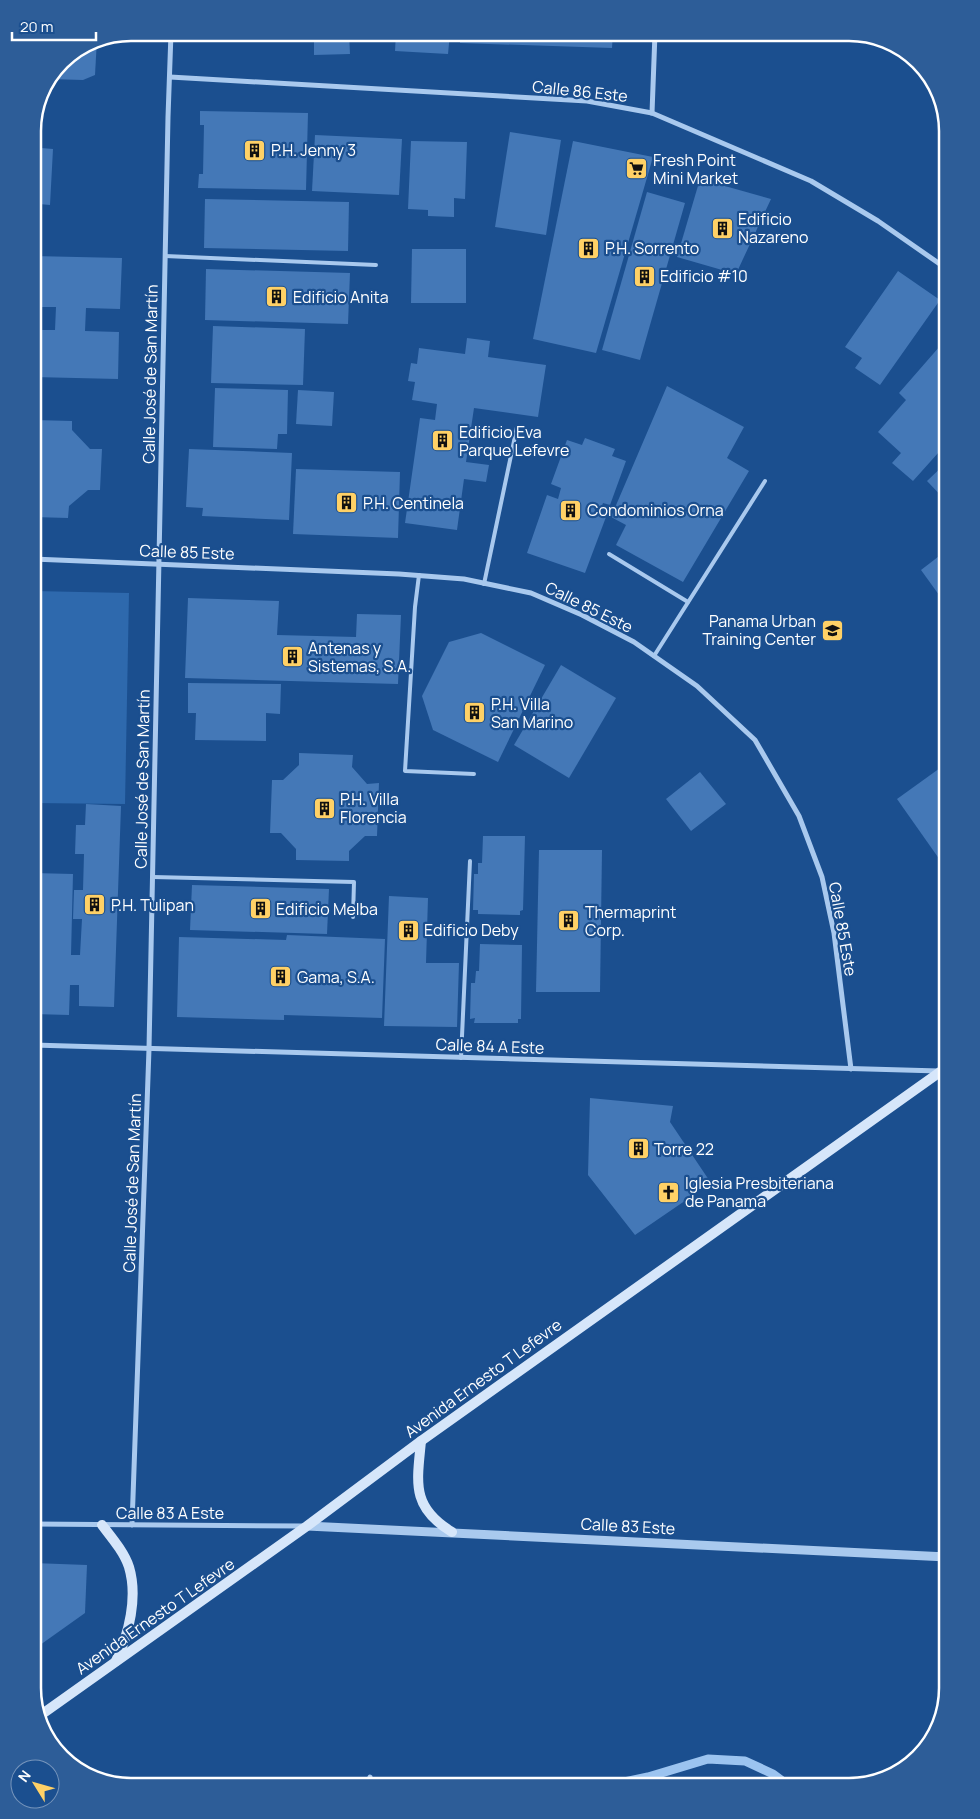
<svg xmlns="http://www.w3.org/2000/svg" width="980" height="1819" font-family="Manrope,sans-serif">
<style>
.green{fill:#2e69ad}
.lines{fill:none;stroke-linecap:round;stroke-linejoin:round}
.stream{stroke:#9cc4f0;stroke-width:9}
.building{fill:#4478b7}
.service{stroke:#a9c9ee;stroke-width:4}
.minor{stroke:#a9c9ee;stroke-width:5}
.tertiary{stroke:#a9c9ee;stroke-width:9}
.secondary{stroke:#d6e6fa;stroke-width:10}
.labels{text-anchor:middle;stroke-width:4.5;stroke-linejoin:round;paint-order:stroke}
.street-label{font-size:16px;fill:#fff;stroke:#1b4f8f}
.poi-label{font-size:16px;fill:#fff;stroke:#1b4f8f;text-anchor:start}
.rim{fill:none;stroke:#fff;stroke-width:2.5}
</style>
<rect width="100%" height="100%" fill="#1b4f8f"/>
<polygon class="green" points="33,591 129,593 125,804 33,803"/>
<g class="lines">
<polyline class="stream" points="605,1786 648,1777 708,1759 745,1761 773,1774 789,1786"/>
</g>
<g class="building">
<polygon points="204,33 268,33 268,41 203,40"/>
<polygon points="314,33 349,33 350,54 314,55"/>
<polygon points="396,33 450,33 448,54 395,51"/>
<polygon points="460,33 613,33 612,48 460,43"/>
<polygon points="97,39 95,75 83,80 49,79 62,61"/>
<polygon points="200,111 308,113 306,190 198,188 199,174 203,174 204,125 200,125"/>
<polygon points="510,132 561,140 546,235 495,227"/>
<polygon points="315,135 402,139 399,195 312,191"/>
<polygon points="33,140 41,148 53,149 50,205 39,204 33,210"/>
<polygon points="411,141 467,142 465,199 454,198 454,217 428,216 428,210 408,209"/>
<polygon points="573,141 653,157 596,353 533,339"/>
<polygon points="700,179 771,199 736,274 677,257"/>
<polygon points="647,192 685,203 640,360 602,350"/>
<polygon points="205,199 349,202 348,251 204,248"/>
<polygon points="412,249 466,249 466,303 411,303"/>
<polygon points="33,256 122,258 120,309 86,308 85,331 119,332 118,379 33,377 33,330 55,330 56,307 33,307"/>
<polygon points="206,269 350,273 348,324 205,320"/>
<polygon points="898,271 940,300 880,385 855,368 862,358 845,347"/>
<polygon points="213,326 305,329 303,385 211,383"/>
<polygon points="467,338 490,341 488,357 546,365 538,417 474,408 466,462 489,465 486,482 464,479 457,530 405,523 420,418 435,420 437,404 412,400 415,382 408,381 411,363 417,364 419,348 465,354"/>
<polygon points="947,338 947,443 913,481 892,463 901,453 878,432 906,400 899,393"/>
<polygon points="667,386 744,427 727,458 749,471 683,582 616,545 626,525 611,517"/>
<polygon points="215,388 288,390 287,434 278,434 277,449 213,447"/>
<polygon points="298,390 334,392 332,426 296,424"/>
<polygon points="34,420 72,421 72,430 90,449 102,449 100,490 88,490 69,506 68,518 33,517 33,430"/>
<polygon points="585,438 615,449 612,456 626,461 610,505 603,503 599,514 606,517 585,573 527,553 547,495 558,499 561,488 551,484 567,440 582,445"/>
<polygon points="189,449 292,453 289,520 202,516 203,508 186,507"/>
<polygon points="947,462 947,502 927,481"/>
<polygon points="296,469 400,472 398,538 293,534"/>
<polygon points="947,550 947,606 921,570"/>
<polygon points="188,598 279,601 277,635 356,637 357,614 401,615 398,684 185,678"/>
<polygon points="481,633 545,665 498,762 433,730 422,696 449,642"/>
<polygon points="561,665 616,698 569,778 514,745"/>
<polygon points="188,683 281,684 280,714 266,713 266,741 195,740 196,713 188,713"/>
<polygon points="299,753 353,755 352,767 367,784 379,783 377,836 365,836 349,851 349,861 296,860 296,849 281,833 270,833 272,780 283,780 299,765"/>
<polygon points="947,763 947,870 897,799"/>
<polygon points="700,772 726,804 691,831 666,799"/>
<polygon points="86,804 121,806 114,1007 79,1006 79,985 70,985 69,1015 33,1014 33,873 73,874 71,955 80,955 82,919 73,919 74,890 83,890 84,854 75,854 76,825 85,825"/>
<polygon points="483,836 525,836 523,910 520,911 520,915 478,914 478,910 473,910 474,874 478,874 478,863 482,863"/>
<polygon points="539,850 602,850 600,992 536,992"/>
<polygon points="192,885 329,889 327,934 190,930"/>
<polygon points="389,896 428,898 426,963 459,963 457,1027 384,1026"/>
<polygon points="287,935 385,939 382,1018 284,1015 284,1020 177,1017 179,937 286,940"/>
<polygon points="480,944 522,945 521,1019 518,1019 518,1023 474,1023 475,1018 470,1019 471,983 475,983 476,971 479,971"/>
<polygon points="590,1098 673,1106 670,1122 711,1183 635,1235 588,1175"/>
<polygon points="33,1563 87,1565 85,1613 33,1650"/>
</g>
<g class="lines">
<g class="service">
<polyline points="165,256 376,265"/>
<polyline points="609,554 688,602"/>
<polyline points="419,575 415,607 405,771 474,774"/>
<polyline points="484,584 517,427"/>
<polyline points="654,656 765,481"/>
<polyline points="153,877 354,882 353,917"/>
<polyline points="461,1058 470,861"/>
</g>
<g class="minor">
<polyline points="170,77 587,101 652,113 811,181 878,221 947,269"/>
<polyline points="652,113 655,33"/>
<polyline points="33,559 399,574 464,579 531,593 582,615 634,642 697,686 755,740 799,816 822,877 834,933 851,1069"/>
<polyline points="33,1045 939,1071"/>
<polyline points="33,1524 304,1526"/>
<polyline points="132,1525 149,1049 168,117 171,33"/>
<polyline points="367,1786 370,1777"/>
</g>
<polyline class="tertiary" points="307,1526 947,1557"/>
<g class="secondary">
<path d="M 421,1441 C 417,1483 411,1507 452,1532"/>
<path d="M 102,1525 C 112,1538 124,1552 129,1567 C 138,1597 129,1634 116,1661"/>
<polyline points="38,1717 307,1526 421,1441 947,1067"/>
</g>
</g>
<defs>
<symbol id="building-square" viewBox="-11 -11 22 22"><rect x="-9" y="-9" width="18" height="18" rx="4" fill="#ffd166" stroke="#1b4f8f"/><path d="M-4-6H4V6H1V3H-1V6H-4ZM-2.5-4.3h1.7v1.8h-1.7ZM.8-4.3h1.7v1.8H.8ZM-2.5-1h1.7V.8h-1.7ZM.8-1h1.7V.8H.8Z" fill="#111"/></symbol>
<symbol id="supermarket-square" viewBox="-11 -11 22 22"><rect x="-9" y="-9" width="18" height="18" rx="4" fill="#ffd166" stroke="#1b4f8f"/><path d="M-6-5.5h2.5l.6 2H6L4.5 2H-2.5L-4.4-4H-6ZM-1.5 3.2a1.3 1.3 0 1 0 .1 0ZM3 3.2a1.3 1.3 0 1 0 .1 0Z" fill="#111"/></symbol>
<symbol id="school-square" viewBox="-11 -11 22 22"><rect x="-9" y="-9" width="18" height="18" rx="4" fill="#ffd166" stroke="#1b4f8f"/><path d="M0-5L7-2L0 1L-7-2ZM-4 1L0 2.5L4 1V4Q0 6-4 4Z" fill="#111"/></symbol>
<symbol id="church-square" viewBox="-11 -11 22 22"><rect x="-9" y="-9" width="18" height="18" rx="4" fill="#ffd166" stroke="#1b4f8f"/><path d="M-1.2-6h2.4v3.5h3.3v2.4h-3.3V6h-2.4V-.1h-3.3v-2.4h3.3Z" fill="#111"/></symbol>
</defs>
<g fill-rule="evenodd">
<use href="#building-square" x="242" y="138" width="25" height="25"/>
<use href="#supermarket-square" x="624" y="156" width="25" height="25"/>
<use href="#building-square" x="710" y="216" width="25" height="25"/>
<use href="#building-square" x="576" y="236" width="25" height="25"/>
<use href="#building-square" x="632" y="264" width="25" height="25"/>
<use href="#building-square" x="264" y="284" width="25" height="25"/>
<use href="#building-square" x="430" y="428" width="25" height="25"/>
<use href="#building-square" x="334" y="490" width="25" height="25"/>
<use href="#building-square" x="558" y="498" width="25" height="25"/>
<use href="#school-square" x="820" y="618" width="25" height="25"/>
<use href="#building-square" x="280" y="644" width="25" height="25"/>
<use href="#building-square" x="462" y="700" width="25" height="25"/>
<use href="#building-square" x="312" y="796" width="25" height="25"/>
<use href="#building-square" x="82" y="892" width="25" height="25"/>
<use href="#building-square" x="248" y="896" width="25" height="25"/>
<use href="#building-square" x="556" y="908" width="25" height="25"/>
<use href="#building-square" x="396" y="918" width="25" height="25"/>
<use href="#building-square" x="268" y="964" width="25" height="25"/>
<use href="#building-square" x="626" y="1136" width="25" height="25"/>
<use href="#church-square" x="656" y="1180" width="25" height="25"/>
</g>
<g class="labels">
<g class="street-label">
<text transform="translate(580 91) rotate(6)" y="6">Calle 86 Este</text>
<text transform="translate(150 374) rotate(-89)" y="6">Calle José de San Martín</text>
<text transform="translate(187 552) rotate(2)" y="6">Calle 85 Este</text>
<text transform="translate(589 607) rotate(26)" y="6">Calle 85 Este</text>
<text transform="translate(142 779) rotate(-89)" y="6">Calle José de San Martín</text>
<text transform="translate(843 929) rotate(80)" y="6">Calle 85 Este</text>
<text transform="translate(490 1046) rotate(2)" y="6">Calle 84 A Este</text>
<text transform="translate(132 1183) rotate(-88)" y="6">Calle José de San Martín</text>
<text transform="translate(483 1378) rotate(-36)" y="6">Avenida Ernesto T Lefevre</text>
<text x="170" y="1519">Calle 83 A Este</text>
<text transform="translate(628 1526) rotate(3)" y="6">Calle 83 Este</text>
<text transform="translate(155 1616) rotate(-35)" y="6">Avenida Ernesto T Lefevre</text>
</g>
<g class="poi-label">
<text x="271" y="156">P.H. Jenny 3</text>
<text x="653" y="166">Fresh Point<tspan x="653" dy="18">Mini Market</tspan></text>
<text x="738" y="225">Edificio<tspan x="738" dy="18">Nazareno</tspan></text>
<text x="605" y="254">P.H. Sorrento</text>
<text x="660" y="282">Edificio #10</text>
<text x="293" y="303">Edificio Anita</text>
<text x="459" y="438">Edificio Eva<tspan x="459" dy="18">Parque Lefevre</tspan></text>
<text x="363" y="509">P.H. Centinela</text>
<text x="587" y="516">Condominios Orna</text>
<text x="816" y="627" text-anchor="end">Panama Urban<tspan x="816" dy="18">Training Center</tspan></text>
<text x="308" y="654">Antenas y<tspan x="308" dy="18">Sistemas, S.A.</tspan></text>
<text x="491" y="710">P.H. Villa<tspan x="491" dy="18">San Marino</tspan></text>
<text x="340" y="805">P.H. Villa<tspan x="340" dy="18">Florencia</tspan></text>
<text x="111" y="911">P.H. Tulipan</text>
<text x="276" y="915">Edificio Melba</text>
<text x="585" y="918">Thermaprint<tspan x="585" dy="18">Corp.</tspan></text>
<text x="424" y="936">Edificio Deby</text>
<text x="297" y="983">Gama, S.A.</text>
<text x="654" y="1155">Torre 22</text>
<text x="685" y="1189">Iglesia Presbiteriana<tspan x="685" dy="18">de Panama</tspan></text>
</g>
</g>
<path d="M0 0H980V1819H0ZM131 41H849A90 90 0 0 1 939 131V1688A90 90 0 0 1 849 1778H131A90 90 0 0 1 41 1688V131A90 90 0 0 1 131 41Z" fill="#2d5d98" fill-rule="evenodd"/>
<path class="rim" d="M131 41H849A90 90 0 0 1 939 131V1688A90 90 0 0 1 849 1778H131A90 90 0 0 1 41 1688V131A90 90 0 0 1 131 41Z"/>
<g transform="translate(35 1784) rotate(307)"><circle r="24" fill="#1b4f8f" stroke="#7695bc"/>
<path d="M0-4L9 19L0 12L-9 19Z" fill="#ffd166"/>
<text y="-8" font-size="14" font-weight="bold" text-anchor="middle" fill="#ffffff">N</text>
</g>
<path d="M12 32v8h84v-8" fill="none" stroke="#ffffff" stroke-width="2.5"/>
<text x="20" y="32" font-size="15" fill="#ffffff" stroke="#1b4f8f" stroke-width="4" paint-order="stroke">20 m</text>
</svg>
